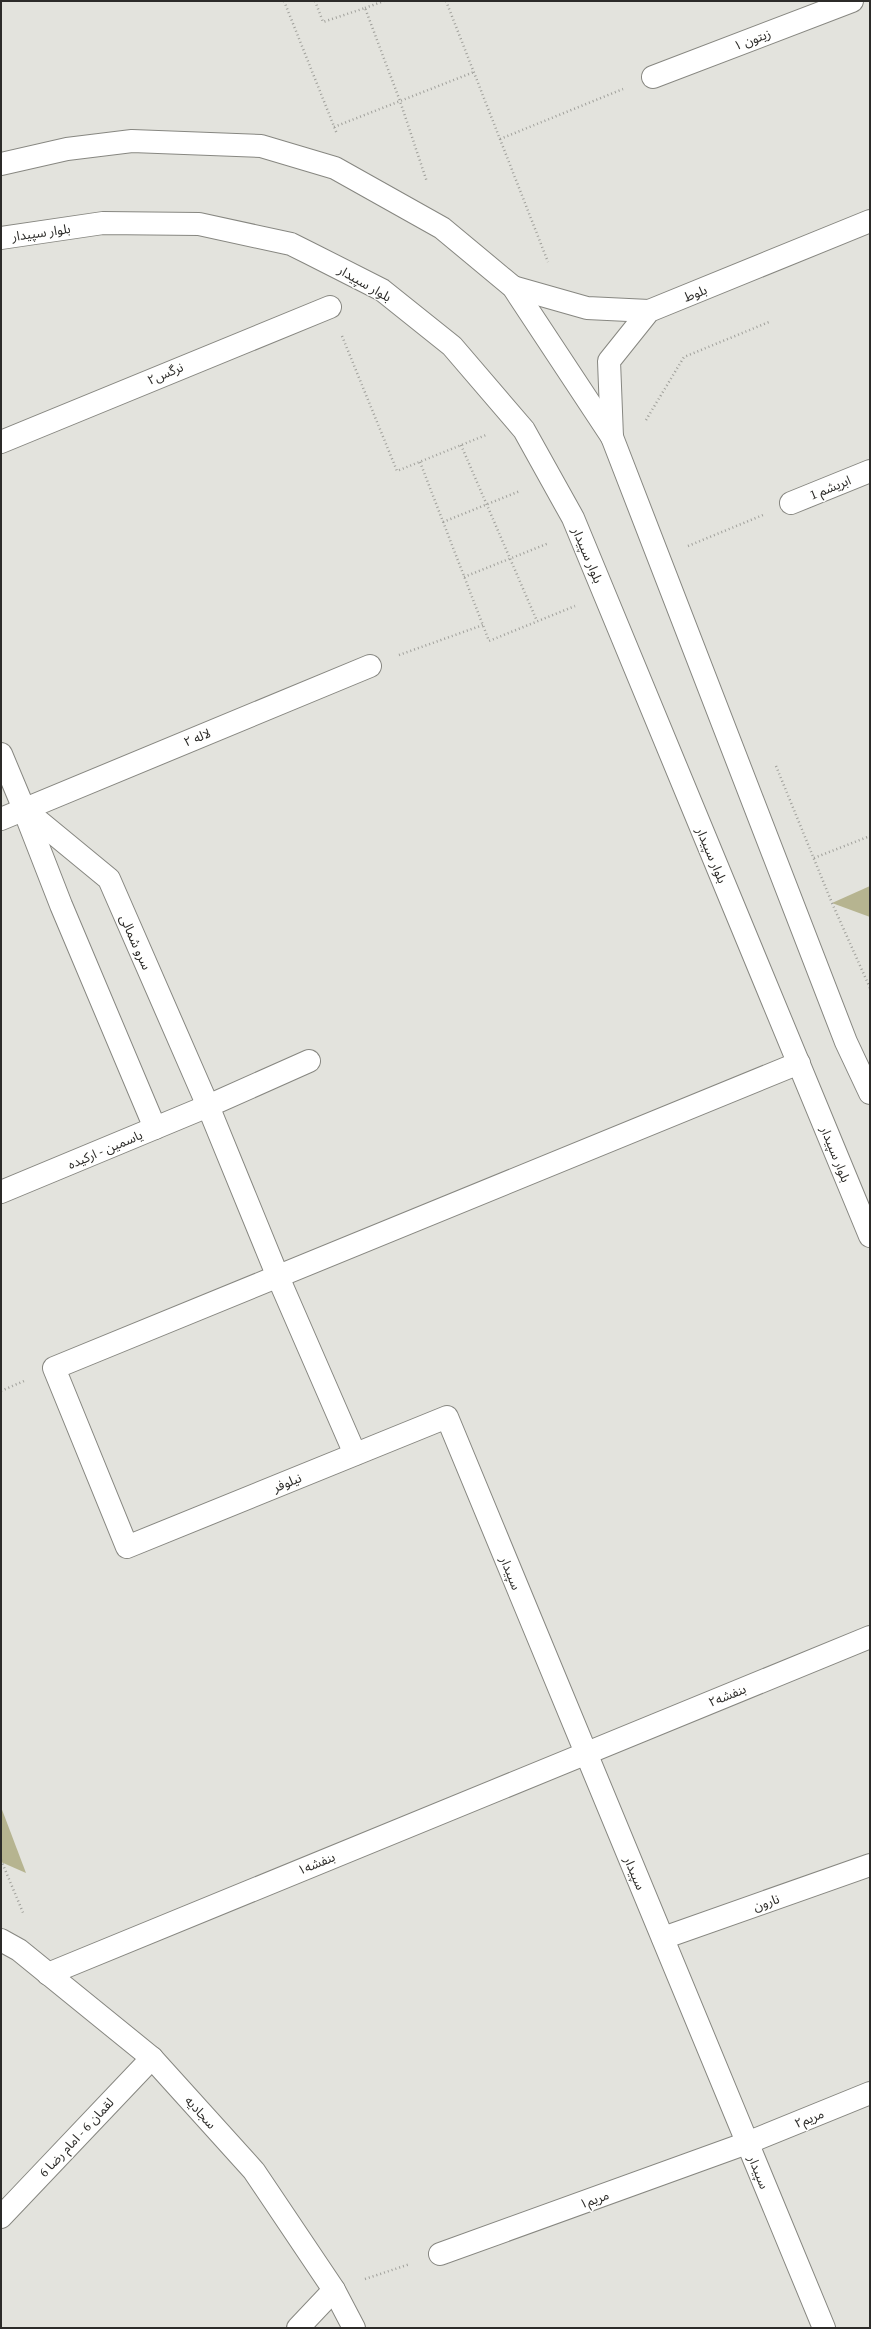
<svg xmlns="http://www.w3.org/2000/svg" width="871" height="2329" font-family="'Source Serif 4','Noto Sans Arabic',serif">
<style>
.green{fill:#b6b490}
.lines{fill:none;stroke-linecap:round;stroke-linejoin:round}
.minor-casing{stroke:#878781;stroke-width:24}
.tertiary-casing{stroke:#878781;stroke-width:24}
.path{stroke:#a0a09b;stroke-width:2.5;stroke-dasharray:1 3;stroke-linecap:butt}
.minor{stroke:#fff;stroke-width:22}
.tertiary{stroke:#fff;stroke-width:22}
.labels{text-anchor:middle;stroke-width:3;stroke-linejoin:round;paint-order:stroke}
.street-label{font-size:13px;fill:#2c2b29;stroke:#fffffe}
</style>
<rect width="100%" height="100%" fill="#e3e3dd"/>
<g class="green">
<polygon points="870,886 870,917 832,903"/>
<polygon points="1,1807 26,1873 1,1862"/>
</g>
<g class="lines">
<defs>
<g id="minor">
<polyline points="653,77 852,1"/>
<polyline points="513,287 587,308 649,311"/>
<polyline points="612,437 609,361 649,311 870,221"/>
<polyline points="1,442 330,307"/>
<polyline points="791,503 870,471"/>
<polyline points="1,754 24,809 109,879 208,1106 278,1277 355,1454"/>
<polyline points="24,810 61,905 155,1128"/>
<polyline points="1,819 370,666"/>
<polyline points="799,1063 54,1368 127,1547 447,1417 824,2328"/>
<polyline points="1,1192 208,1106 309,1061"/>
<polyline points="663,1938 870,1865"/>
<polyline points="1,1940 19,1950 152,2058 254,2171 334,2290 354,2328"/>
<polyline points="48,1974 870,1637"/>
<polyline points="1,2217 152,2058"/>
<polyline points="440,2254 747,2143 870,2093"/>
<polyline points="298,2328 334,2290"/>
</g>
<g id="tertiary">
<polyline points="1,164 67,149 132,141 261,146 335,168 442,228 513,287 612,437 846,1042 870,1093"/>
<polyline points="1,238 103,223 199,224 291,244 309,253 382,290 452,346 524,430 573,518 870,1236"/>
</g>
</defs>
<use href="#minor" class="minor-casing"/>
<use href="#tertiary" class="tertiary-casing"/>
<g class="path">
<polyline points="284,1 337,134"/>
<polyline points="315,1 323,22 365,8 400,101 427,182"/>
<polyline points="446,1 548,262"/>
<polyline points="365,8 384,1"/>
<polyline points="334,127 474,72"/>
<polyline points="500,139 623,89"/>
<polyline points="342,336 397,471 486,435"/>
<polyline points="646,420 684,357 769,322"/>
<polyline points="461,445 537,621"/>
<polyline points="420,462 489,641 575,606"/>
<polyline points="443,522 520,491"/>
<polyline points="688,546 763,515"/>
<polyline points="464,577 549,543"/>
<polyline points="399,655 483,625"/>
<polyline points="776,766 832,903 870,988"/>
<polyline points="814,858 870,836"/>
<polyline points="1,1391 24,1381"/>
<polyline points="1,1860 24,1915"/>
<polyline points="365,2279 410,2264"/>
</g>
<use href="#minor" class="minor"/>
<use href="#tertiary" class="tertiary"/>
</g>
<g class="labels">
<g class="street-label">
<text transform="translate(752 39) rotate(-21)" y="5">زیتون ۱</text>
<text transform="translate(41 232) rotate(-8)" y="5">بلوار سپیدار</text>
<text transform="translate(365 283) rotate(30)" y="5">بلوار سپیدار</text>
<text transform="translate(695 293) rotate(-22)" y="5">بلوط</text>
<text transform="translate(165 373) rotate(-23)" y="5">نرگس۲</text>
<text transform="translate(830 487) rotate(-22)" y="5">ابریشم 1</text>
<text transform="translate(588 555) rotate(67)" y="5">بلوار سپیدار</text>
<text transform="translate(197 737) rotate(-22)" y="5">لاله ۲</text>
<text transform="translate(712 855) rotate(67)" y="5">بلوار سپیدار</text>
<text transform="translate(136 942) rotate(66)" y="5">سرو شمالی</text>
<text transform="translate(105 1149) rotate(-23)" y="5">یاسمین - ارکیده</text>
<text transform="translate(836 1154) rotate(68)" y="5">بلوار سپیدار</text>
<text transform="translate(287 1482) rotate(-22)" y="5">نیلوفر</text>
<text transform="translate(511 1573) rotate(68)" y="5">سپیدار</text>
<text transform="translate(727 1695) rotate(-22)" y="5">بنفشه۲</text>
<text transform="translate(316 1863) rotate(-22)" y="5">بنفشه۱</text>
<text transform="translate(635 1873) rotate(67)" y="5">سپیدار</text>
<text transform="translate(766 1902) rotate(-19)" y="5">نارون</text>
<text transform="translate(201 2112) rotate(48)" y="5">سجادیه</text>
<text transform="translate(809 2118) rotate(-22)" y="5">مریم۲</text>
<text transform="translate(76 2137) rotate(-47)" y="5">لقمان 6 - امام رضا 6</text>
<text transform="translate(759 2172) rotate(68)" y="5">سپیدار</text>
<text transform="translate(594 2199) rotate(-20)" y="5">مریم۱</text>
</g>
</g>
<rect width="871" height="2329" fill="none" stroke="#2c2b29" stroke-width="4"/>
</svg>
